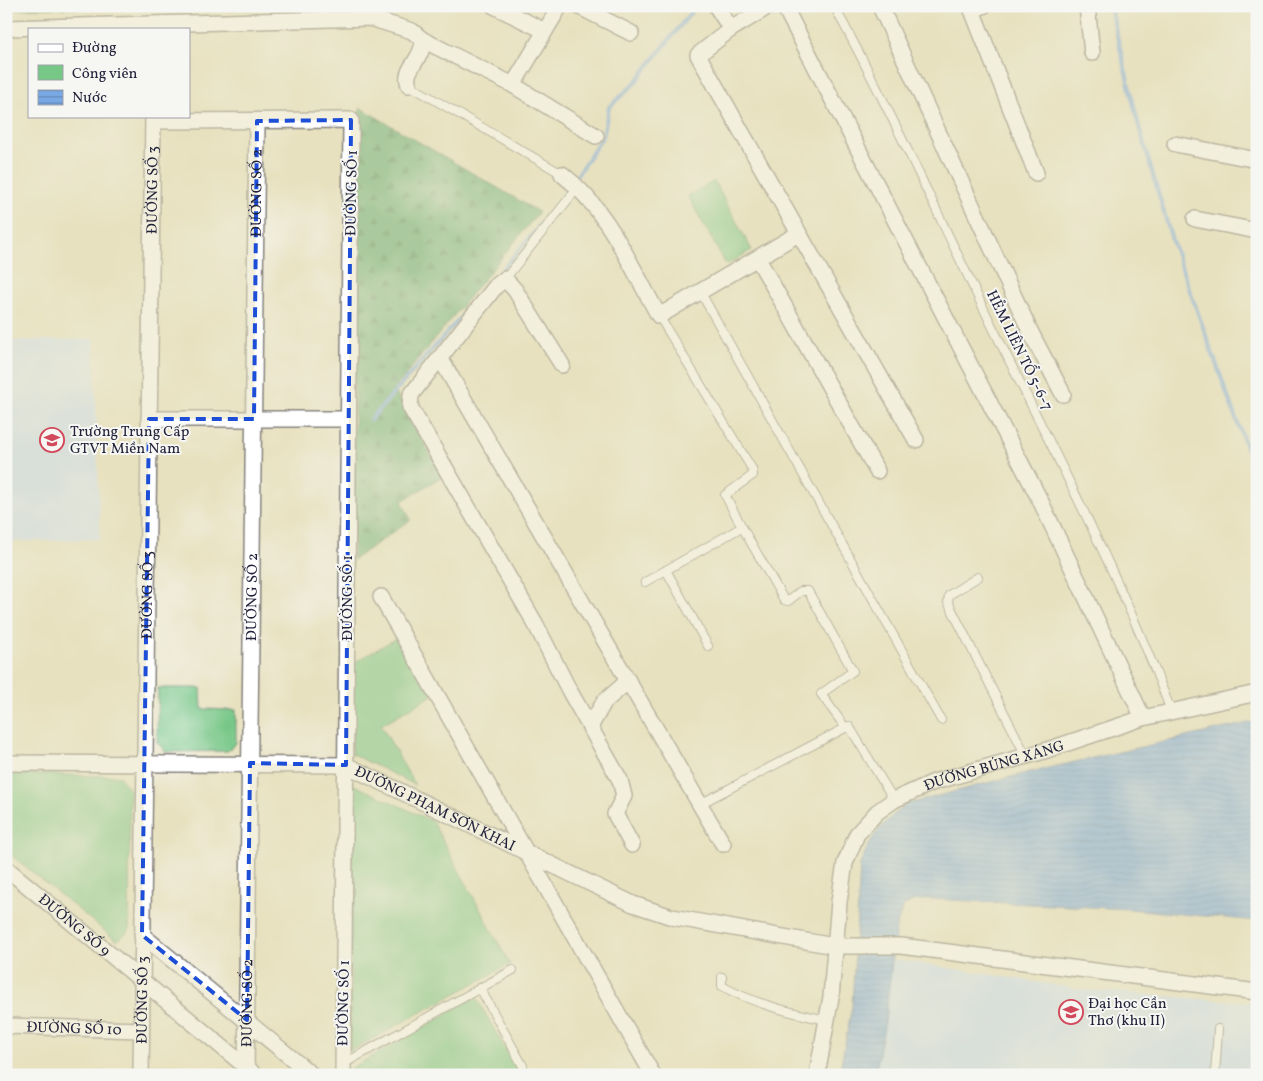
<svg xmlns="http://www.w3.org/2000/svg" width="1263" height="1081" font-family="Vollkorn,serif">
<style>
.built{fill:#c8ddf9}
.green{fill:#77c787;stroke:#4c7461}
.forest{fill:url(#forest-firs);stroke:#426758}
.water{fill:url(#water-rules);stroke:#4e6690}
.lines{fill:none;stroke-linecap:round;stroke-linejoin:round}
.stream{stroke:#79a9e4;stroke-width:4}
.service-casing{stroke:#85827d;stroke-width:10}
.minor-casing{stroke:#85827d;stroke-width:18}
.service{stroke:#fff;stroke-width:8}
.minor{stroke:#fff;stroke-width:15}
.marked{fill:none;stroke:#1d4ed8;stroke-width:4;stroke-dasharray:10 6;stroke-linejoin:round}
.labels{text-anchor:middle;stroke-width:4;stroke-linejoin:round;paint-order:stroke}
.street-label{font-size:15px;fill:#22223b;stroke:#f6f6f2}
.poi-label{font-size:15px;fill:#22223b;stroke:#f6f6f2;text-anchor:start}
</style>
<defs>
<pattern id="forest-firs" width="22" height="20" patternUnits="userSpaceOnUse" patternTransform="scale(1.25)"><rect width="22" height="20" fill="#61ac74"/><path d="M5 1l3.5 6h-7zM16 11l3.5 6h-7z" fill="#508c60"/></pattern>
<pattern id="water-rules" width="6" height="5" patternUnits="userSpaceOnUse" patternTransform="scale(1.25)"><rect width="6" height="5" fill="#79a9e4"/><path d="M0 2.5h6" fill="none" stroke="#6389ba"/></pattern>
</defs>
<rect width="100%" height="100%" fill="#f6f6f2"/>
<filter id="ink" filterUnits="userSpaceOnUse"><feTurbulence type="fractalNoise" baseFrequency=".02" numOctaves="2"/><feDisplacementMap in="SourceGraphic" scale="10" xChannelSelector="R" yChannelSelector="G"/><feConvolveMatrix kernelMatrix="1 2 1 2 8 2 1 2 1" color-interpolation-filters="sRGB"/></filter>
<filter id="wash" filterUnits="userSpaceOnUse"><feTurbulence type="fractalNoise" baseFrequency=".0096" numOctaves="4" result="noise"/><feDisplacementMap in="SourceGraphic" scale="20" xChannelSelector="R" yChannelSelector="G"/><feGaussianBlur stdDeviation="1.12" result="paint"/><feColorMatrix in="noise" values="0 0 0 0 0 0 0 0 0 0 0 0 0 0 0 0 0 1.4 0 .05"/><feComposite in="paint" operator="in"/></filter>
<g filter="url(#wash)">
<rect width="100%" height="100%" fill="#e8e1bf"/>
<g class="built">
<polygon points="94,339 100,539 6,542 6,341"/>
<polygon points="892,959 1086,990 1257,1003 1257,1075 875,1075"/>
</g>
<g class="green">
<polygon points="6,6 210,6 6,9"/>
<polygon points="714,181 752,250 726,265 688,196"/>
<polygon points="400,636 433,695 381,725 415,785 352,754 353,663"/>
<polygon points="158,688 201,688 202,709 236,710 236,743 228,751 166,752 157,742"/>
<polygon points="6,774 119,776 130,790 129,931 117,941 6,851"/>
<polygon points="352,784 432,821 510,964 350,1051"/>
<polygon points="476,997 517,1070 509,1075 350,1075 350,1069"/>
</g>
<polygon class="forest" points="361,108 539,212 394,389 443,476 402,501 411,520 353,560 357,117"/>
<path class="water" d="M 1257,721 L 1257,921 L 1130,909 L 932,899 L 912,901 L 903,907 L 896,927 L 885,1021 L 875,1075 L 839,1075 L 852,1006 L 860,865 C 870,836 883,822 907,804 L 1026,773 Z"/>
<g class="lines">
<g class="stream">
<polyline points="1110,6 1138,123 1173,244 1257,477"/>
<polyline points="574,180 603,136 609,107 634,84 696,6"/>
<polyline points="494,279 556,207 570,186"/>
<polyline points="370,420 475,301"/>
</g>
</g>
</g>
<g filter="url(#ink)">
<g class="lines">
<defs>
<g id="service">
<path d="M 834,6 C 892,112 941,222 994,330 C 1056,456 1122,580 1171,711"/>
<polyline points="409,85 562,174"/>
<polyline points="505,279 578,187"/>
<polyline points="701,293 941,720"/>
<polyline points="742,527 784,600 788,601 801,591 808,591 853,671 821,694 845,727"/>
<polyline points="666,570 708,646"/>
<polyline points="978,577 949,595 948,602 1026,756"/>
<polyline points="645,582 742,527 725,495 753,475 752,469 659,316"/>
<polyline points="700,804 849,726 894,800"/>
<path d="M 722,977 L 722,986 C 754,1004 792,1013 827,1020"/>
<polyline points="480,988 523,1066"/>
<polyline points="343,1064 513,970"/>
<polyline points="1215,1075 1218,1029"/>
</g>
<g id="minor">
<polyline points="494,6 545,31"/>
<polyline points="578,6 631,33"/>
<polyline points="716,6 731,29"/>
<polyline points="769,6 731,29 698,55 916,440"/>
<polyline points="784,6 1040,500 1143,718"/>
<polyline points="880,6 1031,333 1063,394"/>
<polyline points="983,6 972,10 1036,173"/>
<polyline points="1087,6 1092,53"/>
<path d="M 6,28 L 370,18 L 412,31 L 423,40 C 424,59 402,69 409,85"/>
<polyline points="423,40 513,85 596,136"/>
<polyline points="513,85 560,6"/>
<polyline points="153,121 351,120 343,1075"/>
<polyline points="1175,144 1257,160"/>
<path d="M 562,174 C 608,209 631,267 659,316 L 798,234"/>
<polyline points="1195,219 1257,231"/>
<polyline points="758,259 877,471"/>
<polyline points="440,358 723,844"/>
<polyline points="562,365 515,290 505,279 496,286 414,391 411,395 410,407 535,623 569,690 620,780 624,796 615,814 632,845"/>
<polyline points="149,419 348,419"/>
<polyline points="381,597 653,1075"/>
<polyline points="590,727 604,702 628,681"/>
<path id="s1" d="M 6,763 L 346,765 L 633,904 L 672,917 L 834,946 L 901,946 L 1257,992"/>
<path id="s2" d="M 6,868 L 251,1071"/>
<polyline points="142,935 312,1075"/>
<path id="s3" d="M 6,1026 L 141,1030"/>
<path id="s4" d="M 141,1075 L 153,116"/>
<path id="s5" d="M 246,1075 L 257,121"/>
<path id="s6" d="M 817,1075 L 831,997 L 839,902 L 845,863 L 857,834 L 877,812 L 894,800 L 934,782 L 1044,751 L 1143,718 L 1257,693"/>
</g>
</defs>
<use href="#service" class="service-casing"/>
<use href="#minor" class="minor-casing"/>
<use href="#service" class="service"/>
<use href="#minor" class="minor"/>
</g>
</g>
<path d="M0 0H1263V1081H0ZM 351,120 L 346,765 L 250,763 L 247,1020 L 142,935 L 149,419 L 254,419 L 257,121 Z" fill="#e8e1bf" fill-opacity=".55" fill-rule="evenodd"/>
<path class="marked" d="M 351,120 L 346,765 L 250,763 L 247,1020 L 142,935 L 149,419 L 254,419 L 257,121 Z"/>
<defs>
<symbol id="university-ring" viewBox="-11 -11 22 22"><circle r="9.5" fill="#f6f6f2" stroke="#d1495b" stroke-width="1.5"/><path d="M0-5L7-2L0 1L-7-2ZM-4 1L0 2.5L4 1V4Q0 6-4 4Z" fill="#d1495b"/></symbol>
</defs>
<g fill-rule="evenodd">
<use href="#university-ring" x="38" y="426" width="28" height="28"/>
<use href="#university-ring" x="1057" y="998" width="28" height="28"/>
</g>
<g class="labels">
<g class="street-label">
<text dy="5" stroke="none"><textPath href="#s4" startOffset="885">ĐƯỜNG SỐ 3</textPath></text>
<text dy="5" stroke="none"><textPath href="#s5" startOffset="882">ĐƯỜNG SỐ 2</textPath></text>
<text transform="translate(351 193) rotate(-89)" y="5">ĐƯỜNG SỐ 1</text>
<text transform="translate(1020 350) rotate(64)" y="5">HẺM LIÊN TỔ 5-6-7</text>
<text dy="5" stroke="none"><textPath href="#s4" startOffset="480">ĐƯỜNG SỐ 3</textPath></text>
<text dy="5" stroke="none"><textPath href="#s5" startOffset="478">ĐƯỜNG SỐ 2</textPath></text>
<text transform="translate(347 598) rotate(-90)" y="5">ĐƯỜNG SỐ 1</text>
<text dy="5" stroke="none"><textPath href="#s6" startOffset="402">ĐƯỜNG BÚNG XÁNG</textPath></text>
<text dy="5" stroke="none"><textPath href="#s1" startOffset="439">ĐƯỜNG PHẠM SƠN KHAI</textPath></text>
<text dy="5" stroke="none"><textPath href="#s2" startOffset="89">ĐƯỜNG SỐ 9</textPath></text>
<text dy="5" stroke="none"><textPath href="#s4" startOffset="75">ĐƯỜNG SỐ 3</textPath></text>
<text dy="5" stroke="none"><textPath href="#s5" startOffset="72">ĐƯỜNG SỐ 2</textPath></text>
<text transform="translate(343 1003) rotate(-89)" y="5">ĐƯỜNG SỐ 1</text>
<text dy="5" stroke="none"><textPath href="#s3" startOffset="68">ĐƯỜNG SỐ 10</textPath></text>
</g>
<g class="poi-label">
<text x="70" y="436">Trường Trung Cấp<tspan x="70" dy="17">GTVT Miền Nam</tspan></text>
<text x="1088" y="1008">Đại học Cần<tspan x="1088" dy="17">Thơ (khu II)</tspan></text>
</g>
</g>
<rect width="1263" height="1081" fill="none" stroke="#f6f6f2" stroke-width="25"/>
<rect x="28" y="28" width="162" height="90" fill="#f6f6f2" stroke="#a1a1a9"/>
<rect x="38" y="44" width="25" height="8" fill="#ffffff" stroke="#a1a1a9"/>
<text x="72" y="52" font-size="15" fill="#22223b">Đường</text>
<rect x="38" y="65" width="25" height="15" fill="#77c787" stroke="#a1a1a9"/>
<text x="72" y="78" font-size="15" fill="#22223b">Công viên</text>
<rect x="38" y="90" width="25" height="15" fill="url(#water-rules)" stroke="#a1a1a9"/>
<text x="72" y="102" font-size="15" fill="#22223b">Nước</text>
</svg>
